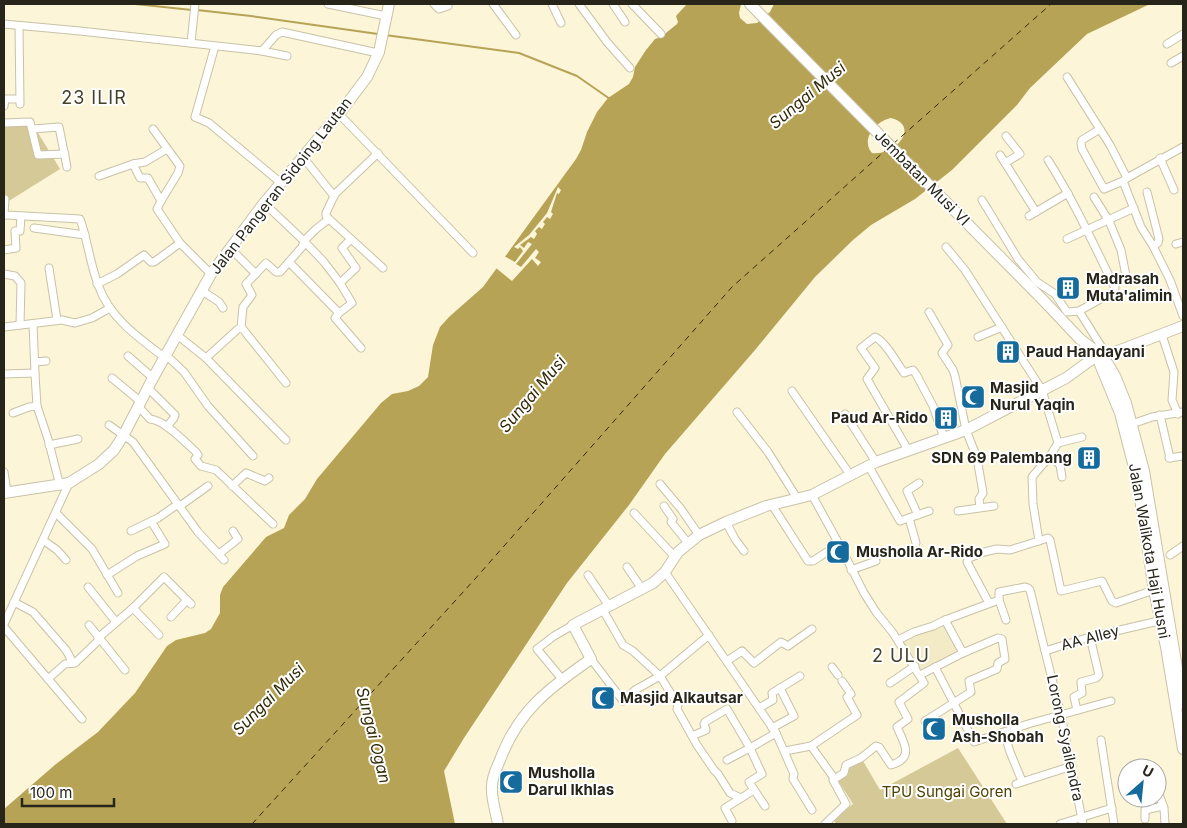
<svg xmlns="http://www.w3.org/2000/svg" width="1187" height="828" font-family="Inter,sans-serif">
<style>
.built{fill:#f3eac6}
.green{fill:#d5c998}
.water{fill:#b6a355;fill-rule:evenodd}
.pier{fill:#fcf5d8}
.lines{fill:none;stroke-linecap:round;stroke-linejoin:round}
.stream{stroke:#b6a355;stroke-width:2}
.ferry{stroke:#332b07;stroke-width:1;stroke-dasharray:6 5;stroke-linecap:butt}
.street-casing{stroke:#c9c2a6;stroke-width:9}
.secondary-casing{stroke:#c9c2a6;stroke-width:12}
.street{stroke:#fff;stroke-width:7}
.secondary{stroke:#fff;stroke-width:10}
.labels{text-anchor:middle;stroke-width:4;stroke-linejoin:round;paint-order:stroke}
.street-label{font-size:15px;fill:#27241a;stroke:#fff}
.poi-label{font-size:15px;font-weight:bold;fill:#27241a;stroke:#fff;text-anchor:start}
.park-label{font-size:15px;fill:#4f4200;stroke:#fff}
.water-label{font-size:16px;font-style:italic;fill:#332b07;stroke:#fff}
.quarter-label{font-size:18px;letter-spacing:1px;fill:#464129;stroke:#fff}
</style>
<rect width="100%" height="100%" fill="#fcf5d8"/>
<polygon class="built" points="947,620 962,652 926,671 917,668 902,641"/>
<g class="green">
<polygon points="32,123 60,169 4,204 4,127"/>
<polygon points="958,748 1007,824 836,824 834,820 853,804 834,774 863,761 880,790"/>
</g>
<path class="water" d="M 687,4 L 741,4 L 739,13 L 740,18 L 747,24 L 757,23 L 770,12 L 774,4 L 1150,4 L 1087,34 L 1030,88 L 1017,105 L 952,170 L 915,199 L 871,225 L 853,240 L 815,277 L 755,350 L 665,454 L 629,505 L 567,583 L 464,738 L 444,771 L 455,824 L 4,824 L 4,809 L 56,764 L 98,732 L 135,693 L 167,646 L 176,640 L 205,633 L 211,629 L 220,613 L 220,595 L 223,587 L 266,537 L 284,528 L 289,515 L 305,499 L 317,479 L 381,403 L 392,394 L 408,391 L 419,386 L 428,377 L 433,345 L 440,327 L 449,317 L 483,287 L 576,159 L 581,150 L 587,132 L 597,112 L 608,98 L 629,84 L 633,77 L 635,67 L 646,50 L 655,39 L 661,37 L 677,24 L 678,22 L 676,16 ZM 891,118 C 921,126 895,156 872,153 C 860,139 876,121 891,118 Z"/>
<polygon class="pier" points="558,187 561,190 559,194 557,193 551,212 553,214 550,219 547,217 543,222 545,224 542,229 539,227 535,231 537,234 534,239 531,237 520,245 524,248 528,242 532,244 516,264 521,267 536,249 539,252 535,258 541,262 538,266 532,259 512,281 496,268 504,256 515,262 523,251 520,247 518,249 514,247 529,235 547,213"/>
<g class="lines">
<g class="stream">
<polyline points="135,4 192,10"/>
<polyline points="197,10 251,16 378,34"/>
<polyline points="385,35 519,53 577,76 610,99"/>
</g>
<g class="ferry">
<polyline points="893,144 1051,4"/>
<polyline points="252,824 475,579 732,287 886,150"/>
</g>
<defs>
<g id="street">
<polyline points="328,4 386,16"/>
<polyline points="434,4 439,9 448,6"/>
<polyline points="493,4 516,35"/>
<polyline points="552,4 561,23"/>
<polyline points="579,4 607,42 630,68"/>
<polyline points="613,4 625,22"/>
<polyline points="632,4 661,34"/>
<polyline points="4,24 80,31 262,51 276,35 282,32 378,53"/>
<polyline points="19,26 20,104"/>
<polyline points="191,43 195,4"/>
<polyline points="1167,44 1183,34"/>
<polyline points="215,46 195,117 209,123 281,183"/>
<polyline points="262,51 287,56"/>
<polyline points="1171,63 1183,56"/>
<polyline points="1067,77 1110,145 1127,178 1123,181"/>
<polyline points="4,106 5,99 19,99"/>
<polyline points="339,114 473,253"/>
<polyline points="4,123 30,122 38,155 65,154"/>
<polyline points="33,129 59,127 67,167"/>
<polyline points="153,129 180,166 178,173 161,201"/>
<polyline points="1100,129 1082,140 1081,143 1082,149 1104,189 1123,181 1141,227 1153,246 1170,280 1183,316"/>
<polyline points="1000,155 1036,212"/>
<polyline points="303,157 334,196"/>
<polyline points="1160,158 1174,190"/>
<polyline points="1005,163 1020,154 1006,136"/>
<polyline points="133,164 145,162 167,149"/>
<polyline points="99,176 133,164 140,178 148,178 161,201 157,209 180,243 211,274"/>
<polyline points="1127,178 1183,147"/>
<polyline points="1147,192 1159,239 1158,243 1153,246"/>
<polyline points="1094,197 1109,221 1121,250 1127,281"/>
<path d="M 5,199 L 4,214 L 6,215 L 80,219 C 88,241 90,265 99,287 C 110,318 139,338 164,357"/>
<path d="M 982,200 L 1018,259 L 1037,282 L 1055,294 L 1067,312 L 1079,311 L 1113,292 L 1115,288 C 1094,245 1074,201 1048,160"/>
<polyline points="264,203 304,241 316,229 329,219 383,268"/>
<polyline points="1029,216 1068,193"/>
<polyline points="329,219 326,216 326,213 335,194 378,153"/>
<polyline points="34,228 85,235"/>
<polyline points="1067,239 1134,208"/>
<polyline points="1176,244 1183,242"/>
<polyline points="946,247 965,270 1042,390 1058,443 1082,437"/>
<polyline points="230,248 256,274"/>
<polyline points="4,250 16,248 15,231 20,231 21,216"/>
<polyline points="289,262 339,313 335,318 361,348"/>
<polyline points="49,268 57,320"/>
<polyline points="4,274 15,276 21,283 20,325"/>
<polyline points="97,284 117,274 144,255 151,262 154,262 180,243"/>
<polyline points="201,290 219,302 223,308"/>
<polyline points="1079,311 1106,354"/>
<polyline points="929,312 948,345 942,353 953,370 955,376 966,430 977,458 983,493 979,499 980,507"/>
<polyline points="339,313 352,303 340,283 356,268 342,248 351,239"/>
<polyline points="4,327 62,320 75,323 92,318 110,308"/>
<polyline points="241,328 243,307 252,295 246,284 266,263 276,272 280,272 302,247 304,241 324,262 340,283"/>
<polyline points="177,335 206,358 238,329 242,328 286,383"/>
<polyline points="1162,335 1174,372 1172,400 1178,414"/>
<polyline points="978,337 1002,327"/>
<polyline points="166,355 184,372 208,406 253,456"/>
<polyline points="128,356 153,378"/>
<polyline points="206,358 286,440"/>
<polyline points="35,362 46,361"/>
<polyline points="4,374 35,373 33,324"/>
<polyline points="35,374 37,406 48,439 60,486"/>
<polyline points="112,378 141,402"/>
<polyline points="148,388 175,415 174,418 168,425 169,427"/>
<polyline points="792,391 851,476"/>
<path d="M 138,406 L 150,419 C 164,420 185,442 196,452 L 198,455 L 195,459 L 201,466 L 216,470 L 273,524"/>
<polyline points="737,412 768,452 797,498"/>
<polyline points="13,413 29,407 37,406"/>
<polyline points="845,414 876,462"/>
<polyline points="1160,415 1170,458"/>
<polyline points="1132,424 1152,417 1183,412"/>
<polyline points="109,425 133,442 198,532 224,560"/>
<polyline points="49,445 78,439"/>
<path d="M 908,450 L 867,379 L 875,368 L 861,348 L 875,337 C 885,341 897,363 904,373 L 913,370 L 916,374 L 933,406 L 944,438"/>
<polyline points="1050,456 1060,465 1062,477"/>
<polyline points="1169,458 1183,456"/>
<polyline points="868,465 900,521 929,511"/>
<polyline points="4,472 7,492"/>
<polyline points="660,484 681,509 699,535"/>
<polyline points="232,486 246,473 265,481 269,478"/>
<path d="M 812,495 L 839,544 L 864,593 L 876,612 L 893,633 L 924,683 L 899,702 L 908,719 L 897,727 C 904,743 915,758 891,765 L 879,747 L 876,746 L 861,758 L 846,765 L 844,773 L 833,780 L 846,804 L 825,824"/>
<polyline points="772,505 808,561 813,561 839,544"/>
<polyline points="180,506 208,486"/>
<polyline points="664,506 673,519 671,522 688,543"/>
<polyline points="958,511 994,506"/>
<polyline points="56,513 92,549 118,593"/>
<polyline points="634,513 675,557"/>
<polyline points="918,515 907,491 919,483"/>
<polyline points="909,518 916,543"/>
<polyline points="726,522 735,539 744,551"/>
<polyline points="131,531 158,518 178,504"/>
<polyline points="43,540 57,550 66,560"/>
<polyline points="1039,541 1033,504 1032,477 1050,456 1058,443"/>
<polyline points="219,554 238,539 233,531"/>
<polyline points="1170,555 1183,546"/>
<polyline points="627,567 642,589"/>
<polyline points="851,570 876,561"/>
<polyline points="665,572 776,733 794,774 793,779 812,810"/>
<polyline points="107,575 137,556 165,544 151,521"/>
<polyline points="588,575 609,606"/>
<polyline points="88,587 116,622"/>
<polyline points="999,600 1006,620"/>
<polyline points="14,602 33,612 66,650 73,663"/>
<polyline points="989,603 967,562 969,558 984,552 997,549 1010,550 1048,538 1050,540 1061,591 1102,581 1112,601 1116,603 1154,590"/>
<polyline points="133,608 159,635"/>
<polyline points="171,617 187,600"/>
<polyline points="945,620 963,653"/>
<polyline points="4,624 69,483"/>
<polyline points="89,625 125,670"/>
<polyline points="4,627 82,719"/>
<polyline points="709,635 660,676 678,705 677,709 697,745 714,770 718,774 730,793 741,798"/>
<polyline points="98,638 133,608 164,577 191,604"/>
<polyline points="898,640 914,632 933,626 945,620 999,600 999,592 1025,587 1028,588 1030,590 1045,651 1090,637 1163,620"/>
<polyline points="1045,651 1061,715 1083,824"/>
<polyline points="591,659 623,701 635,690 660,676 633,651 623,645 603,610"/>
<polyline points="727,661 742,651 754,663 781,642 788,646 812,629"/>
<polyline points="832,667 838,675"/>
<polyline points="935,667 974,742 1028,724 1111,701"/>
<polyline points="920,675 963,653 998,638 1002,639 1005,659 998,663 997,669 969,681 971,692 925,721"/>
<polyline points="48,679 65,664 75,663 99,640"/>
<polyline points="562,679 537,649 554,636 573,625"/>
<polyline points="890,683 915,666"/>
<polyline points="759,708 773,700 772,693 800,676"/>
<polyline points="1077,710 1074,697 1082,693 1081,682 1096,678 1099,675 1090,637"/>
<polyline points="772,728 794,716 780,688"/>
<polyline points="1004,732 1010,752 1022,781"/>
<polyline points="692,736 706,730 704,724 705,722 727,709 750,748 727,760"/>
<polyline points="1101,740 1114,824"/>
<polyline points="811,746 834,778"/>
<polyline points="785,751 811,746 857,715 847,697 851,694 842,681"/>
<polyline points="1016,784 1072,766"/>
<polyline points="1160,797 1164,808 1165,824"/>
<polyline points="765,806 749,782 762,774 750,748 776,733"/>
<polyline points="1145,819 1145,810 1163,806"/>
<polyline points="732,821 725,808 754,790"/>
<polyline points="1060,824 1112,808"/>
</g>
<g id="secondary">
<polyline points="750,4 1043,300 1080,339 1096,351"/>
<polyline points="1100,355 1115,352 1183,326"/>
<polyline points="1099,356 1108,364 1115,376 1126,403 1144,471 1183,704"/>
<polyline points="1097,357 1120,413 1137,479 1154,590 1166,647 1183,749"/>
<polyline points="4,493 69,483 99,464 114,450 123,436 153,378 211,274 264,203 343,109 367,77 379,52 389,4"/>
<path d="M 498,824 C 496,812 491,799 492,786 C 492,777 496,769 500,760 C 518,711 549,688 591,659 L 573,625 L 653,583 L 665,572 L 678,552 L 699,535 L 726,522 L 766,506 L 812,495 L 876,462 L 966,430 L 1066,378 L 1095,357 L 1099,356 L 1100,353 L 1098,351"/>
</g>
</defs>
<use href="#street" class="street-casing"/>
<use href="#secondary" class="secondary-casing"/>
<use href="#street" class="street"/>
<use href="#secondary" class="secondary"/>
</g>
<defs>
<symbol id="building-square" viewBox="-11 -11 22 22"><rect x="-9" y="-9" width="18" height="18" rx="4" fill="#156b9c" stroke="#fff"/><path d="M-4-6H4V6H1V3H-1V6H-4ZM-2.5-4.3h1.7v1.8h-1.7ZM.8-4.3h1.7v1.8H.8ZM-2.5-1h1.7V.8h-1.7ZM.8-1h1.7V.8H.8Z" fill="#fff"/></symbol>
<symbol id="mosque-square" viewBox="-11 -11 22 22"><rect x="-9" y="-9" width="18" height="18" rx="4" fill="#156b9c" stroke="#fff"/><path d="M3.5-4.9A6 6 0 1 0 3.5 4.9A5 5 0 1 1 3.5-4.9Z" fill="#fff"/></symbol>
</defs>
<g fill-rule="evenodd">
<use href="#building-square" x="1054" y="274" width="28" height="28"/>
<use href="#building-square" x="994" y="338" width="28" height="28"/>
<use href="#mosque-square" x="959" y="383" width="28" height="28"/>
<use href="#building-square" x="932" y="404" width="28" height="28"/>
<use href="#building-square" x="1075" y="444" width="28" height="28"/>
<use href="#mosque-square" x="824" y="538" width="28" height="28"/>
<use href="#mosque-square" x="589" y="684" width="28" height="28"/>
<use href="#mosque-square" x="920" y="715" width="28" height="28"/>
<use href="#mosque-square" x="497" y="768" width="28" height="28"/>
</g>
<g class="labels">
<g class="street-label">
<text transform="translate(922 178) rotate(45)" y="5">Jembatan Musi VI</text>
<text transform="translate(281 186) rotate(-52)" y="5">Jalan Pangeran Sidoing Lautan</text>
<text transform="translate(1149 551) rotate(80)" y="5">Jalan Walikota Haji Husni</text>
<text transform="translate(1090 638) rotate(-15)" y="5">AA Alley</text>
<text transform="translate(1065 738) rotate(78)" y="5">Lorong Syailendra</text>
</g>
<g class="poi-label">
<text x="1086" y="284">Madrasah<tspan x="1086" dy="17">Muta'alimin</tspan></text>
<text x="1026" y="357">Paud Handayani</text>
<text x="990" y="393">Masjid<tspan x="990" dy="17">Nurul Yaqin</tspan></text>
<text x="928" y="423" text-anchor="end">Paud Ar-Rido</text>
<text x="1072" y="463" text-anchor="end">SDN 69 Palembang</text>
<text x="856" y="557">Musholla Ar-Rido</text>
<text x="620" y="703">Masjid Alkautsar</text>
<text x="952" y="725">Musholla<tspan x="952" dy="17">Ash-Shobah</tspan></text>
<text x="528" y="778">Musholla<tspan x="528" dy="17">Darul Ikhlas</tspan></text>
</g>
<g class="park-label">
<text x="947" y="797">TPU Sungai Goren</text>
</g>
<g class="water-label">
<text transform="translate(807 95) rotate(-40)" y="6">Sungai Musi</text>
<text transform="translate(532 394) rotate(-50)" y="6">Sungai Musi</text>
<text transform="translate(268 699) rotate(-45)" y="6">Sungai Musi</text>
<text transform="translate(374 735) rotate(76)" y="6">Sungai Ogan</text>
</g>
<g class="quarter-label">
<text x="94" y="104">23 ILIR</text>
<text x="901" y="662">2 ULU</text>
</g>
</g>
<rect width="1187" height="828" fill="none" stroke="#27241a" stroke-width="10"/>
<g transform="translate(1142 783) rotate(27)"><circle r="24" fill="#ffffff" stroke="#a9a7a3"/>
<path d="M0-4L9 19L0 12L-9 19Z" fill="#156b9c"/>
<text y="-8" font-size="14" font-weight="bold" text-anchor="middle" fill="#27241a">U</text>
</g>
<path d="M22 798v8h92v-8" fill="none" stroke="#27241a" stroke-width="2.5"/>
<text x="30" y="798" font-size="15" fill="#27241a" stroke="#ffffff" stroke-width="4" paint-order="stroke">100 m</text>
</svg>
